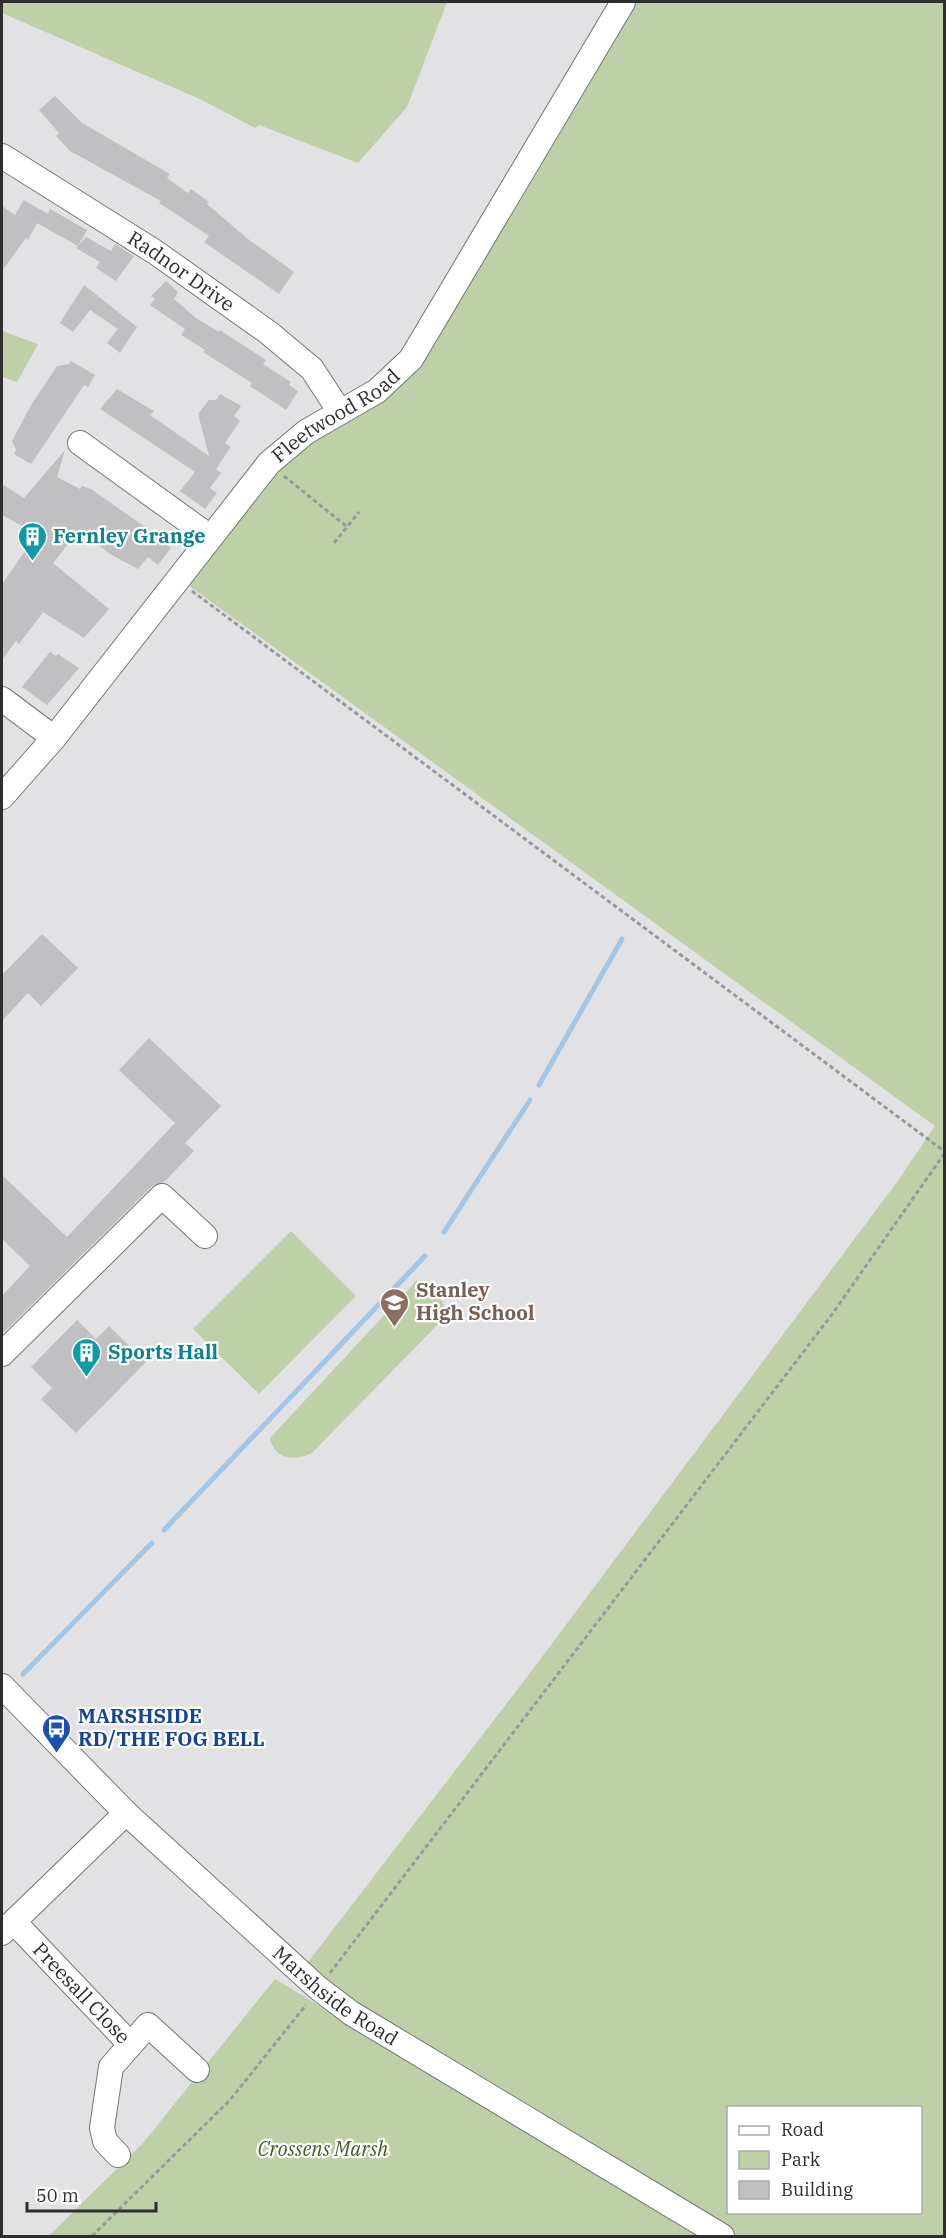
<svg xmlns="http://www.w3.org/2000/svg" width="946" height="2238" font-family="'IBM Plex Serif',serif">
<style>
.green{fill:#bfcfa7;fill-rule:evenodd}
.lines{fill:none;stroke-linecap:round;stroke-linejoin:round}
.stream{stroke:#a1c6e6;stroke-width:5}
.building{fill:#c0bfc1}
.minor-casing{stroke:#757576;stroke-width:26}
.path{stroke:#99999b;stroke-width:3;stroke-dasharray:4.5 3;stroke-linecap:butt}
.minor{stroke:#fff;stroke-width:24}
.labels{text-anchor:middle;stroke-width:4.5;stroke-linejoin:round;paint-order:stroke}
.street-label{font-size:20px;fill:#2e2e2f;stroke:#fff}
.culture-label{font-size:20px;font-weight:bold;fill:#0d838f;stroke:#fff;text-anchor:start}
.education-label{font-size:20px;font-weight:bold;fill:#785e54;stroke:#fff;text-anchor:start}
.transit-label{font-size:20px;font-weight:bold;fill:#164399;stroke:#fff;text-anchor:start}
.park-label{font-size:20px;font-style:italic;fill:#465b1e;stroke:#fff}
</style>
<rect width="100%" height="100%" fill="#e2e2e4"/>
<g class="green">
<polygon points="2,2 447,2 407,107 358,163 259,125 255,128 202,100 2,13"/>
<path d="M 633,2 L 944,2 L 944,2236 L 738,2236 L 359,2007 L 305,1966 L 530,1673 L 897,1182 L 935,1126 L 184,582 L 274,471 L 314,438 L 382,397 ZM 728,2108 L 920,2108 L 920,2212 L 728,2212 Z"/>
<polygon points="2,331 38,344 17,382 2,377"/>
<polygon points="291,1231 356,1296 259,1394 193,1329"/>
<path d="M 416,1281 C 433,1286 448,1300 444,1318 L 312,1453 C 294,1462 274,1459 270,1438 Z"/>
<polygon points="275,1979 701,2236 49,2236 143,2143"/>
</g>
<g class="lines">
<g class="stream">
<polyline points="539,1085 622,939"/>
<polyline points="444,1232 530,1100"/>
<polyline points="164,1530 425,1256"/>
<polyline points="23,1674 152,1543"/>
</g>
</g>
<g class="building">
<polygon points="55,96 82,123 170,174 167,178 188,193 191,189 209,202 207,204 248,239 294,272 279,294 204,242 209,236 159,203 161,201 70,151 56,136 59,133 39,110"/>
<polygon points="24,200 48,214 50,209 87,230 78,246 37,223 28,240 26,238 2,271 2,206 15,215"/>
<polygon points="86,237 111,251 115,244 134,256 116,281 96,268 100,262 76,248"/>
<polygon points="166,281 178,292 174,299 196,318 219,332 220,330 266,360 263,364 291,382 289,385 298,391 286,410 250,386 252,383 203,352 205,350 181,335 185,329 150,305 155,299 151,296"/>
<polygon points="84,285 137,327 120,353 107,343 118,329 90,310 73,332 60,323"/>
<polygon points="71,361 95,375 88,387 84,385 31,464 14,454 16,450 12,441 31,405 57,366 69,364"/>
<polygon points="117,389 154,411 150,415 209,456 198,414 209,400 216,400 220,394 241,406 234,416 240,421 225,443 231,447 216,469 221,473 210,488 217,493 205,509 180,491 195,472 100,409"/>
<polygon points="65,450 57,477 80,489 82,486 91,489 148,529 171,548 158,565 148,557 138,569 110,554 79,530 53,563 109,609 84,638 43,612 19,644 16,641 2,660 2,584 37,534 2,515 2,484 24,498"/>
<polygon points="50,652 56,656 58,654 79,668 47,705 22,687"/>
<polygon points="42,934 78,968 41,1006 28,993 2,1021 2,975"/>
<polygon points="149,1038 221,1106 185,1143 194,1151 164,1182 152,1186 2,1334 2,1296 30,1266 2,1239 2,1175 67,1237 175,1123 119,1070"/>
<polygon points="77,1320 96,1339 109,1326 146,1362 76,1433 41,1399 52,1388 31,1367"/>
</g>
<g class="lines">
<defs>
<g id="minor">
<path id="s1" d="M 2,156 L 155,252 L 269,333 L 312,369 L 340,412"/>
<polyline points="80,443 210,537"/>
<polyline points="2,699 54,738"/>
<path id="s2" d="M 2,797 L 54,738 L 269,463 L 306,432 L 377,391 L 411,359 L 623,2"/>
<polyline points="2,1354 162,1196 205,1236"/>
<path id="s3" d="M 2,1686 L 126,1813 L 318,1988 L 351,2013 L 722,2236"/>
<path id="s4" d="M 14,1922 L 130,2044"/>
<polyline points="2,1933 126,1813"/>
<polyline points="118,2155 105,2141 102,2128 111,2067 148,2025 197,2070"/>
</g>
</defs>
<use href="#minor" class="minor-casing"/>
<g class="path">
<polyline points="284,476 346,526"/>
<polyline points="334,543 359,512"/>
<polyline points="192,591 944,1151"/>
<polyline points="330,1973 833,1313 944,1154"/>
<polyline points="92,2236 230,2100 306,2005"/>
</g>
<use href="#minor" class="minor"/>
</g>
<defs>
<symbol id="building-pin" viewBox="-11 -11 22 30"><path d="M0 17L-7.5 6A9.5 9.5 0 1 1 7.5 6Z" fill="#0f9aa8" stroke="#fff"/><path d="M-4-6H4V6H1V3H-1V6H-4ZM-2.5-4.3h1.7v1.8h-1.7ZM.8-4.3h1.7v1.8H.8ZM-2.5-1h1.7V.8h-1.7ZM.8-1h1.7V.8H.8Z" fill="#fff"/></symbol>
<symbol id="school-pin" viewBox="-11 -11 22 30"><path d="M0 17L-7.5 6A9.5 9.5 0 1 1 7.5 6Z" fill="#8d6e63" stroke="#fff"/><path d="M0-5L7-2L0 1L-7-2ZM-4 1L0 2.5L4 1V4Q0 6-4 4Z" fill="#fff"/></symbol>
<symbol id="bus-pin" viewBox="-11 -11 22 30"><path d="M0 17L-7.5 6A9.5 9.5 0 1 1 7.5 6Z" fill="#1a4fb4" stroke="#fff"/><path d="M-5-6H5V4H4V6H2V4H-2V6H-4V4H-5ZM-3.5-4V0h7V-4ZM-3.5 1.2v1.5H-2V1.2ZM2 1.2v1.5H3.5V1.2Z" fill="#fff"/></symbol>
</defs>
<g fill-rule="evenodd">
<use href="#building-pin" x="16" y="520" width="33" height="45"/>
<use href="#school-pin" x="378" y="1286" width="33" height="45"/>
<use href="#building-pin" x="70" y="1336" width="33" height="45"/>
<use href="#bus-pin" x="40" y="1712" width="33" height="45"/>
</g>
<g class="labels">
<g class="street-label">
<text dy="7" stroke="none"><textPath href="#s1" startOffset="213">Radnor Drive</textPath></text>
<text dy="7" stroke="none"><textPath href="#s2" startOffset="510">Fleetwood Road</textPath></text>
<text dy="7" stroke="none"><textPath href="#s4" startOffset="98">Preesall Close</textPath></text>
<text dy="7" stroke="none"><textPath href="#s3" startOffset="456">Marshside Road</textPath></text>
</g>
<g class="culture-label">
<text x="53" y="543">Fernley Grange</text>
<text x="108" y="1359">Sports Hall</text>
</g>
<g class="education-label">
<text x="416" y="1297">Stanley<tspan x="416" dy="23">High School</tspan></text>
</g>
<g class="transit-label">
<text x="78" y="1723">MARSHSIDE<tspan x="78" dy="23">RD/THE FOG BELL</tspan></text>
</g>
<g class="park-label">
<text x="323" y="2156">Crossens Marsh</text>
</g>
</g>
<rect width="946" height="2238" fill="none" stroke="#2e2e2f" stroke-width="6"/>
<rect x="727" y="2106" width="195" height="108" fill="#ffffff" stroke="#ababac" stroke-width="1.5"/>
<rect x="739" y="2126" width="30" height="9" fill="#ffffff" stroke="#ababac" stroke-width="1.5"/>
<text x="781" y="2136" font-size="18" fill="#2e2e2f">Road</text>
<rect x="739" y="2151" width="30" height="18" fill="#bfcfa7" stroke="#ababac" stroke-width="1.5"/>
<text x="781" y="2166" font-size="18" fill="#2e2e2f">Park</text>
<rect x="739" y="2181" width="30" height="18" fill="#c0bfc1" stroke="#ababac" stroke-width="1.5"/>
<text x="781" y="2196" font-size="18" fill="#2e2e2f">Building</text>
<path d="M27 2202v9h129v-9" fill="none" stroke="#2e2e2f" stroke-width="3"/>
<text x="36" y="2202" font-size="18" fill="#2e2e2f" stroke="#ffffff" stroke-width="4.5" paint-order="stroke">50 m</text>
</svg>
